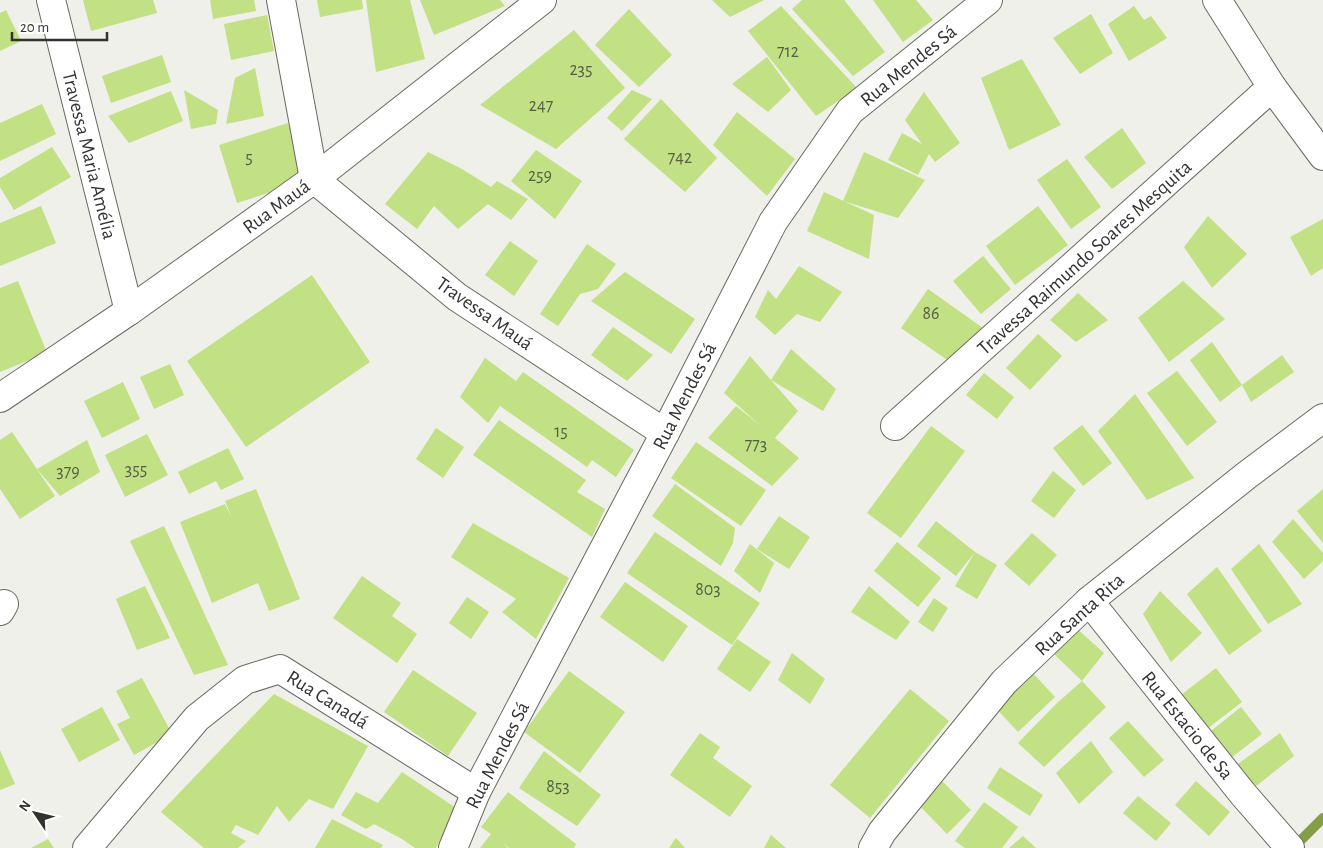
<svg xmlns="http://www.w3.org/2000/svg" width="1323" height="848" font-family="'Alegreya Sans',sans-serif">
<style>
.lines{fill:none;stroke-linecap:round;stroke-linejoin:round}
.stream{stroke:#839e43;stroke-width:10}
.building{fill:#c2e084}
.minor-casing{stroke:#676a63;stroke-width:30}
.minor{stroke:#fff;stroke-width:28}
.labels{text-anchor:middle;stroke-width:4.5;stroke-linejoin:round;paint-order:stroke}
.number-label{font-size:18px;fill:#565e45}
.street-label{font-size:20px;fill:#323330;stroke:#fff}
</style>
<rect width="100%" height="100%" fill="#eef0e9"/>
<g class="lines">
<polyline class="stream" points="1293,848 1323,818"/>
</g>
<g class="building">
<polygon points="83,0 153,0 157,13 91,31"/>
<polygon points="210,0 254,0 256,11 213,19"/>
<polygon points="317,0 362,0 363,9 320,17"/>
<polygon points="366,0 410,0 425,59 376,72"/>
<polygon points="420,0 500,0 505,6 434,35"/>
<polygon points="712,0 764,0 730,17"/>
<polygon points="802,0 844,0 885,52 853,76 792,9"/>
<polygon points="873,0 916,0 933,20 903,42"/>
<polygon points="781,6 857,88 816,116 748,31"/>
<polygon points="1134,6 1144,20 1151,16 1167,38 1129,61 1108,24"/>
<polygon points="629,9 672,55 639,87 595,45"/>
<polygon points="6,10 21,41 0,51 0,13"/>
<polygon points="1091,14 1113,53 1080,74 1053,38"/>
<polygon points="267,15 274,51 231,60 224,24"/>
<polygon points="574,30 625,88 556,149 480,105"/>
<polygon points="162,55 171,82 111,103 102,76"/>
<polygon points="767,57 791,90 768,112 732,84"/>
<polygon points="1022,59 1061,125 1009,150 981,78"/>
<polygon points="255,68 264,116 226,124 235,78"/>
<polygon points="184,90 218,110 216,124 191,129"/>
<polygon points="632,90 652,99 622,131 607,118"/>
<polygon points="171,91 183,121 129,143 108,116"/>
<polygon points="924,92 960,143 935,162 929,154 918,175 888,160 902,133 922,144 905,120"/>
<polygon points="661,99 717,158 685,192 624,139"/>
<polygon points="42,104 56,134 0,161 0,123"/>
<polygon points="737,112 795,159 767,196 713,145"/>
<polygon points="288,123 306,181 237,203 219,145"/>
<polygon points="1122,128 1146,163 1112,189 1084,157"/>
<polygon points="52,147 71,177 14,210 0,187 0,178"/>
<polygon points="536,150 582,181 555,219 511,181"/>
<polygon points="428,152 462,169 491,187 497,181 528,199 511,220 488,204 458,229 434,206 417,229 385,204"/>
<polygon points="864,152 925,180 898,218 843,201"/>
<polygon points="1067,159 1101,207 1071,229 1037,180"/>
<polygon points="824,192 874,215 869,259 807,231"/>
<polygon points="41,206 56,243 0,266 0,223"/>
<polygon points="1038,206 1068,245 1015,285 986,246"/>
<polygon points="1208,216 1247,254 1212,288 1184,247"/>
<polygon points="1323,219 1323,268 1311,276 1290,237"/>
<polygon points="510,241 538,261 514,296 485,275"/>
<polygon points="587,244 616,264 598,289 580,294 558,326 540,314"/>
<polygon points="983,256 1011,289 981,314 953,281"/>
<polygon points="799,266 842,292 820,322 797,314 775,335 755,317 768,290 776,299"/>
<polygon points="625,272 695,319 671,354 591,301"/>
<polygon points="312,275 370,362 246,447 187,361"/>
<polygon points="18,281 47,353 0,372 0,288"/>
<polygon points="1183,281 1225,319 1169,362 1138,318"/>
<polygon points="928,289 983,328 956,366 901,328"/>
<polygon points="1078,293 1108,320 1076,342 1050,320"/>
<polygon points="613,327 653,355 627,381 591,355"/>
<polygon points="1038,334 1062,356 1030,390 1006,368"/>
<polygon points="1212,342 1242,385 1220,402 1190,360"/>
<polygon points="791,349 836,389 823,411 771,380"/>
<polygon points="1282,355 1294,372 1251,402 1242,385"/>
<polygon points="750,356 798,411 775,438 799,458 772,486 708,438 736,406 761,426 724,393"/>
<polygon points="485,358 516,381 523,372 634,450 616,477 592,460 587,467 500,406 488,423 460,397"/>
<polygon points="170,364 184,395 154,409 140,377"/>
<polygon points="1177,371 1217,422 1187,446 1147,393"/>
<polygon points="984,373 1014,397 997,419 966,395"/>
<polygon points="123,382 140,419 102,438 84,401"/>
<polygon points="1135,394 1194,478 1147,500 1098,431"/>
<polygon points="499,420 586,480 577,492 605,509 592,537 473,455"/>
<polygon points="1082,425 1112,463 1083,486 1053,448"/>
<polygon points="931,426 965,451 901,538 867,513"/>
<polygon points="436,428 464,447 443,478 416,459"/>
<polygon points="12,432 55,496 20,519 0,489 0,440"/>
<polygon points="147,434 168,475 125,497 105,455"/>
<polygon points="87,440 100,472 60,496 37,469"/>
<polygon points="696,442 766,490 741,526 671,478"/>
<polygon points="228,448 244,479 221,490 216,481 189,494 178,472"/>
<polygon points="1053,471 1076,490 1054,518 1031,501"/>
<polygon points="675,484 735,528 733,543 721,566 652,516"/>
<polygon points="256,489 300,599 269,611 258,583 212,603 180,522 225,504 232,518 225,501"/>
<polygon points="1323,489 1323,543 1297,511"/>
<polygon points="779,516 810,537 789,569 757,549"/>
<polygon points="1293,519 1323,553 1323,561 1304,579 1272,542"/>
<polygon points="936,521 975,552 997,565 977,599 955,586 975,552 956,576 917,546"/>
<polygon points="473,523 569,578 536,639 502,612 516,599 451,557"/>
<polygon points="164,526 228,665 194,675 130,541"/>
<polygon points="655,532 760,603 732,645 627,573"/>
<polygon points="1032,533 1057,555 1029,586 1004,564"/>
<polygon points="897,542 941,578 918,607 874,571"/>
<polygon points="750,544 774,563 760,593 734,571"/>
<polygon points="1259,544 1302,604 1268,624 1231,569"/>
<polygon points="1217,567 1262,631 1229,655 1187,594"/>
<polygon points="362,576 401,603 392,616 417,634 397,663 333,618"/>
<polygon points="625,582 688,626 663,662 600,617"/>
<polygon points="145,586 170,638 137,650 116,599"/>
<polygon points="869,586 910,622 896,640 851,612"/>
<polygon points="1160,591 1202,633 1171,662 1143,614"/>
<polygon points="467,597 489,612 471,639 449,623"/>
<polygon points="934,598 948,608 933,632 918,622"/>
<polygon points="1075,627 1104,653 1082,681 1106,707 1044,767 1018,743 1056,704 1082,681 1053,653"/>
<polygon points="737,639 771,662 750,692 717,669"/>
<polygon points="792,653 825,679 810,704 778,680"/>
<polygon points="1216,668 1242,702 1203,732 1177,698"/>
<polygon points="413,670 477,713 448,756 384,712"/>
<polygon points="1030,670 1055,697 1018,732 993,705"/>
<polygon points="569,671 625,712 580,773 524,732"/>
<polygon points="142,678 172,734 134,755 117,724 130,718 116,691"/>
<polygon points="910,689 949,721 870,818 830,785"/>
<polygon points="274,694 368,746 333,809 309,799 289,822 277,806 258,835 236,825 231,833 246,841 238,848 204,848 161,812"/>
<polygon points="102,707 120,740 79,762 61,729"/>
<polygon points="1241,707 1262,734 1227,761 1206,735"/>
<polygon points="1128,721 1164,760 1144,777 1109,738"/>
<polygon points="700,733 720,747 713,758 752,786 730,817 670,775"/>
<polygon points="1280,733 1294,756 1250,791 1231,769"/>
<polygon points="1091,741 1113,772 1079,804 1056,773"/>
<polygon points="0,750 15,784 0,790"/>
<polygon points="544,751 601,795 577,826 519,788"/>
<polygon points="1000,767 1043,795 1030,816 987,788"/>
<polygon points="402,772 456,808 436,848 415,848 402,839 374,824 366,829 341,815 356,792 378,803"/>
<polygon points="939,778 971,810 947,834 915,801"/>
<polygon points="1196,781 1230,812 1209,836 1175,805"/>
<polygon points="508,792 576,844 574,848 509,848 502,842 508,848 480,848 491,834 481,827"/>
<polygon points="1138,796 1171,823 1156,841 1123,813"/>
<polygon points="984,802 1018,827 1002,848 965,848 955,841"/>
<polygon points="332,819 383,845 381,848 315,848"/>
<polygon points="771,835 786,848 764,848"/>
<polygon points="1023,836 1036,848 1009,848"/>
<polygon points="676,838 685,848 669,848"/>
<polygon points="48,839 54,848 31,848"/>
</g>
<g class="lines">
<defs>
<g id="minor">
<polyline points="51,0 129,311"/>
<polyline points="281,0 314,179 457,297 665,433"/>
<polyline points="1217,0 1272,87 1323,156"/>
<polyline points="0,398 129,311 314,179 542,0"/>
<polyline points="895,426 1272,87"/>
<polyline points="1089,601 1243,794 1290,848"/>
<polyline points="0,611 4,604"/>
<polyline points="87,848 197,718 245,680 280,669 476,792"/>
<polyline points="453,848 476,792 665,433 773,222 850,111 988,0"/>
<polyline points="873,848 882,832 1004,682 1089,601 1247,475 1323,418"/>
</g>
</defs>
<use href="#minor" class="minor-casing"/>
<use href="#minor" class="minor"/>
</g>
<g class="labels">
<g class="number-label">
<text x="788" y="57">712</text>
<text x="581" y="75">235</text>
<text x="541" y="111">247</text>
<text x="249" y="163">5</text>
<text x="680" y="163">742</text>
<text x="540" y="181">259</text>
<text x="931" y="319">86</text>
<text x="561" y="437">15</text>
<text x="756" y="450">773</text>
<text x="136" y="475">355</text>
<text x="68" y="477">379</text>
<text x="708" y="595">803</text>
<text x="558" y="792">853</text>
</g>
<g class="street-label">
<text transform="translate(908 65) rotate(-39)" y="7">Rua Mendes Sá</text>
<text transform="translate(90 155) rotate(76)" y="7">Travessa Maria Amélia</text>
<text transform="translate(276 206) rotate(-36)" y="7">Rua Mauá</text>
<text transform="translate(1084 257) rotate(-42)" y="7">Travessa Raimundo Soares Mesquita</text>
<text transform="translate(485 313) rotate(35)" y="7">Travessa Mauá</text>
<text transform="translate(684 396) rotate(-63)" y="7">Rua Mendes Sá</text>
<text transform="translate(1079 614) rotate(-42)" y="7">Rua Santa Rita</text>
<text transform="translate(328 699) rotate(32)" y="7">Rua Canadá</text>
<text transform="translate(1188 725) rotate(51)" y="7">Rua Estacio de Sa</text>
<text transform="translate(497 755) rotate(-63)" y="7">Rua Mendes Sá</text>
</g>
</g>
<g transform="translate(35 813) rotate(305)" stroke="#ffffff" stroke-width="4" paint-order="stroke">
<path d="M0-4L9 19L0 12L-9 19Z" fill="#323330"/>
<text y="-8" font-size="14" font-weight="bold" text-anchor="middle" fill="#323330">N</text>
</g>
<path d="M12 32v8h95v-8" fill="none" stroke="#323330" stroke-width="2.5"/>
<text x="20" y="32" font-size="15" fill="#323330" stroke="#ffffff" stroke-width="4" paint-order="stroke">20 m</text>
</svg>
